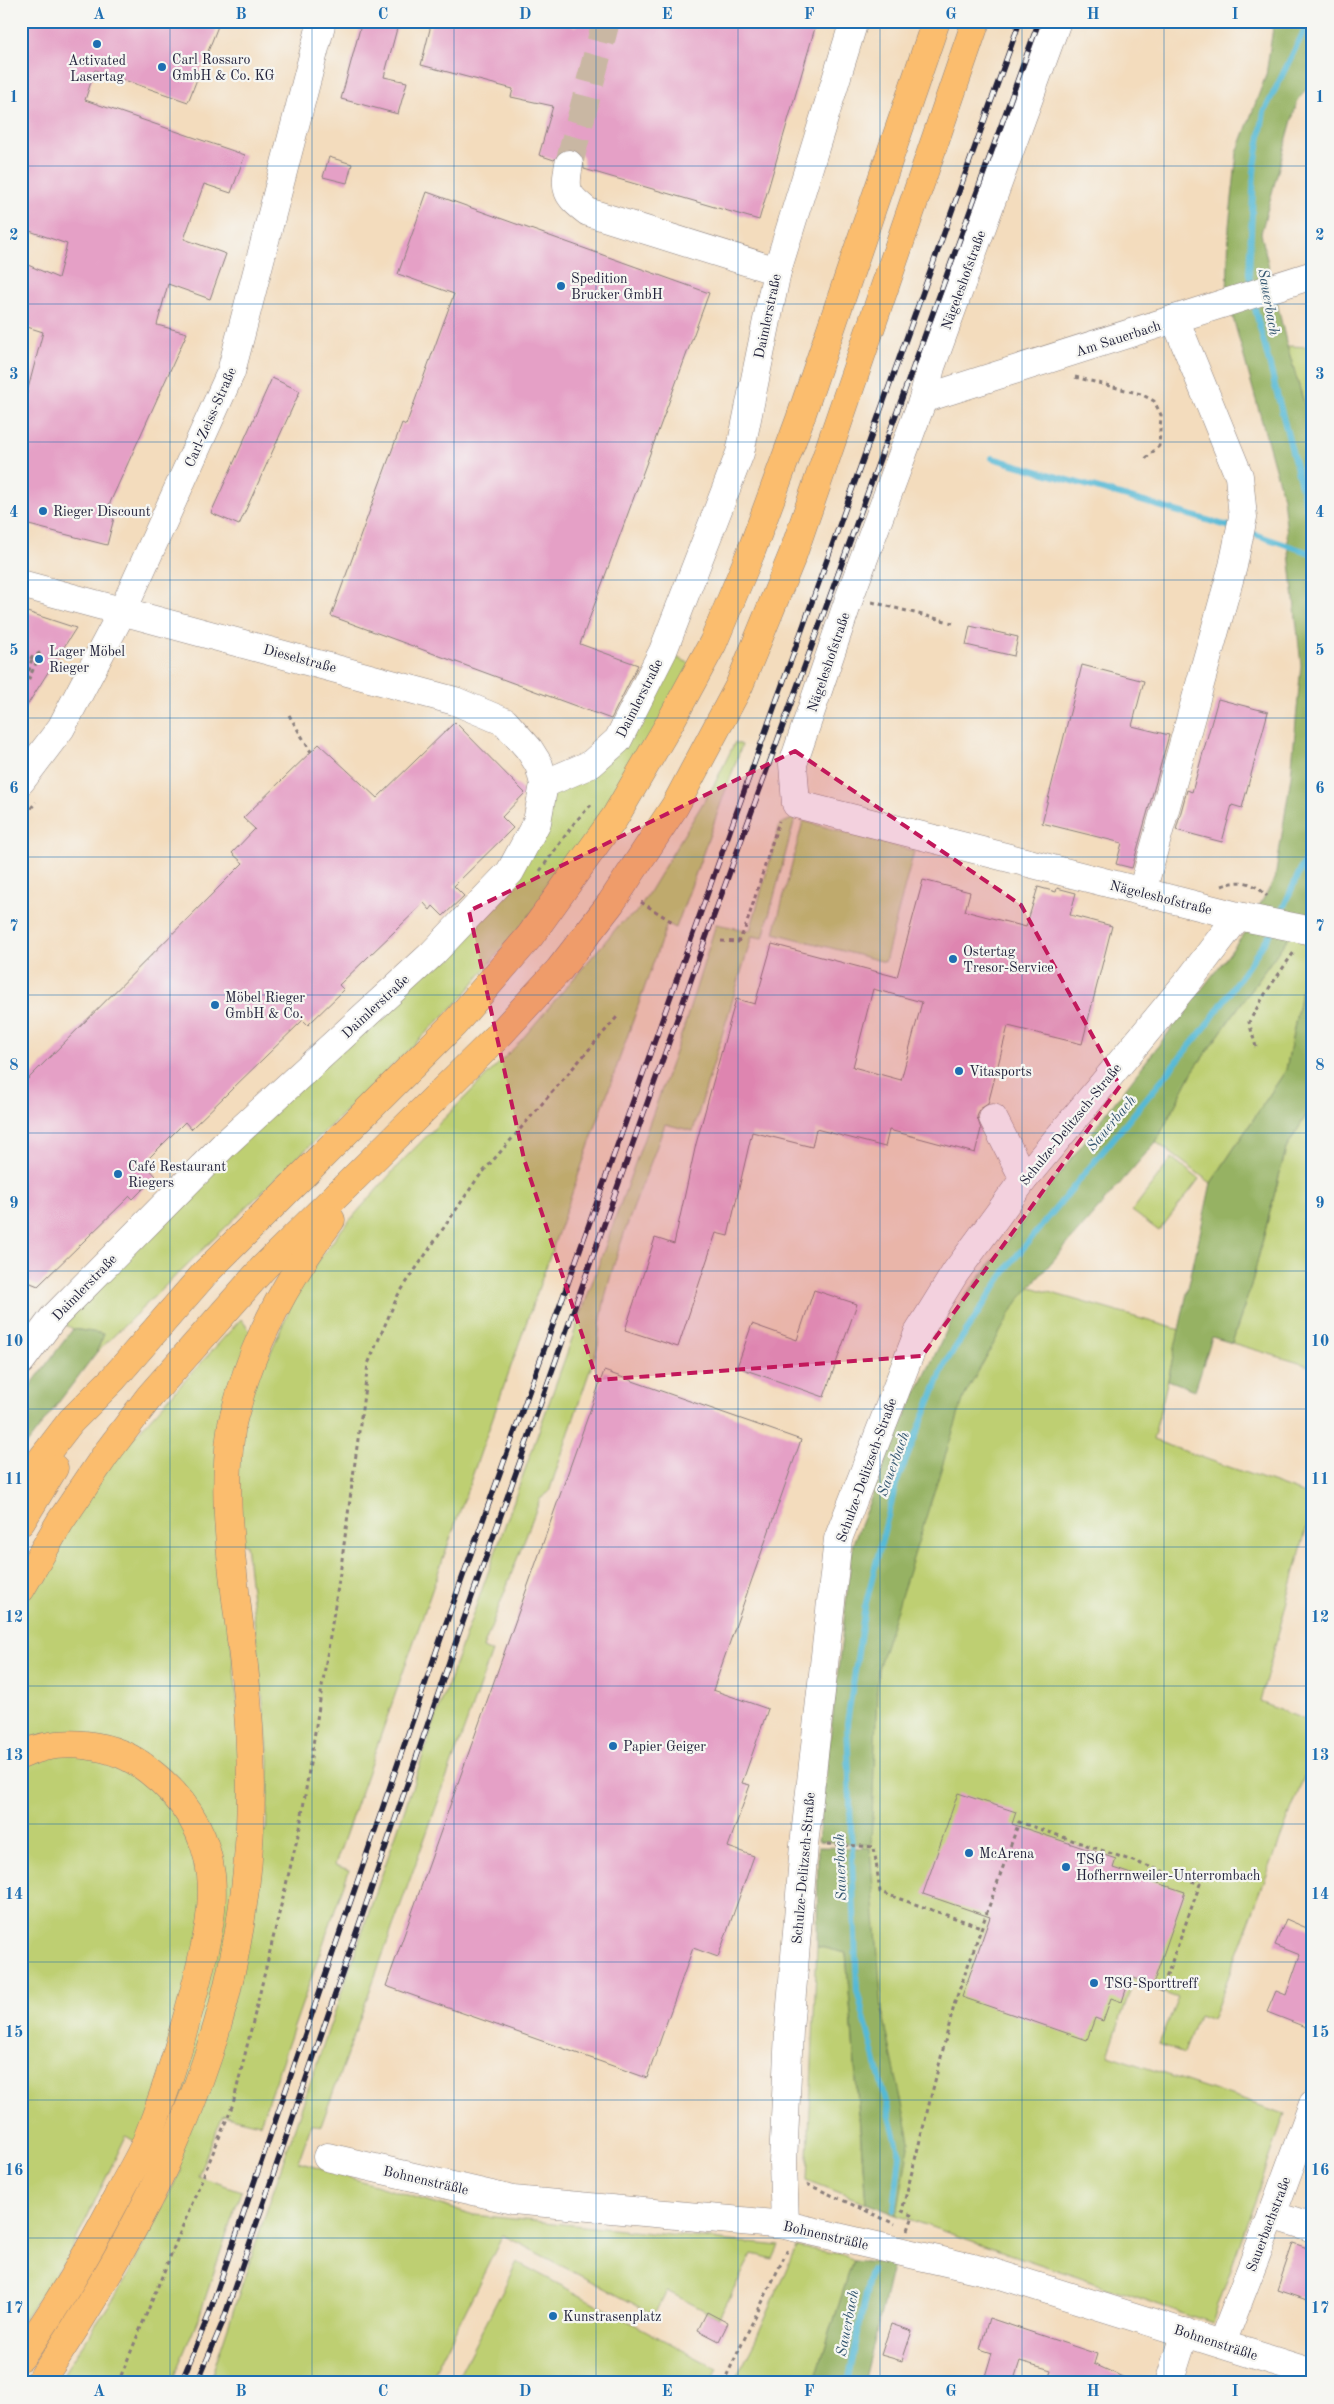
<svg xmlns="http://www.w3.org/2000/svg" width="1334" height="2404" font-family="'Old Standard TT',serif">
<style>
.green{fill:#becf72;stroke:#707856;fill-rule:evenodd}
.forest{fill:#96b264;stroke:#5c6a50}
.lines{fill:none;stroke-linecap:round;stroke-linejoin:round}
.stream{stroke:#57b9d5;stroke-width:6}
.building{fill:#e5a0c6;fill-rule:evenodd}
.minor-tunnel{stroke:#c9b7a3;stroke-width:28;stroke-dasharray:28 14;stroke-linecap:butt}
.minor-casing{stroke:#8a7f7c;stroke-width:29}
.highway-casing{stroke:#8a7f7c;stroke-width:29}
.path{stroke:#8a7f7c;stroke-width:3;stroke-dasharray:4 4;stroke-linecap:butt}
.minor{stroke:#fff;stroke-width:28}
.highway{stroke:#fbbd6e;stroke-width:28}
.rail-casing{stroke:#22223b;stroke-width:5.5}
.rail{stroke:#f6f6f2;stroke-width:4;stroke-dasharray:11;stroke-linecap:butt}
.marked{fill:#c2185b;fill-opacity:0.2;stroke:#c2185b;stroke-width:4;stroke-dasharray:10 6;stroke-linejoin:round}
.grid{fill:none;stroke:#1f6fb2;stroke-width:1;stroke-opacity:0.55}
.poi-dot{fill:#1f6fb2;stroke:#f6f6f2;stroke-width:2}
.labels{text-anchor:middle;stroke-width:4.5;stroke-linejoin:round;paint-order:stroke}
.poi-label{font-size:14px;fill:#22223b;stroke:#f6f6f2;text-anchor:start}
.street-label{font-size:14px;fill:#22223b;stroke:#f6f6f2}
.water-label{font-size:15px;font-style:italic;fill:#355771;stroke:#f6f6f2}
.neatline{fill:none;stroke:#1f6fb2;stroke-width:2}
.grid-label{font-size:16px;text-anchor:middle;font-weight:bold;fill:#1f6fb2}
</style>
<rect width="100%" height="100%" fill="#f6f6f2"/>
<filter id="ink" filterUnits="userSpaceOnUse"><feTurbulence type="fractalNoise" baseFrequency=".02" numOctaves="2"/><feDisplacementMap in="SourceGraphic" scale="10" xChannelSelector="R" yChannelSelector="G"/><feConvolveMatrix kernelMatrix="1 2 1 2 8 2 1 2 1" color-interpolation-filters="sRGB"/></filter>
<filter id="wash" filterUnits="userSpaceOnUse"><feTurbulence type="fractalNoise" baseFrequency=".0096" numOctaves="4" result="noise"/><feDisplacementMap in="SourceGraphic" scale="20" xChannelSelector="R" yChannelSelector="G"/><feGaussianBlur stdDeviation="1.12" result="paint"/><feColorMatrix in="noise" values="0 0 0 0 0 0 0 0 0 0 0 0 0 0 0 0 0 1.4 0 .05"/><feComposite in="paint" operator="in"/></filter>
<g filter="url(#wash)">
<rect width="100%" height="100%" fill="#f3dcbd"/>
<g class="green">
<polygon points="1287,346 1313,347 1313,433"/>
<polygon points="663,651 693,665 636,770 547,894 459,1001 96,1353 104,1334 73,1329 53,1318 510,872 542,803 591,764"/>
<path d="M 735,742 L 742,745 L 676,928 L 667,924 L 335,1865 L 349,1870 L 260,2124 L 223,2115 L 198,2176 L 241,2191 L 200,2314 L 171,2383 L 57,2383 L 125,2281 L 181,2170 L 126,2136 L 69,2255 L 21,2323 L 21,1583 L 117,1455 L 241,1319 L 269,1356 L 299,1287 L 342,1229 L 403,1160 L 517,1045 L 620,924 L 637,912 L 715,783 ZM 220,1539 L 246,1544 L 269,1761 L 266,1831 L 243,1826 L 244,1763 Z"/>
<path d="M 795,818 L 763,938 L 752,936 L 693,1131 L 665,1124 C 641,1192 602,1275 598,1346 L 549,1492 L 540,1499 L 483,1648 L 492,1652 L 321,2126 L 312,2123 L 298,2162 L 474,2215 L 779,2246 L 773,2259 L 752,2254 L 719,2318 L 667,2291 L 655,2315 L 503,2235 L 429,2383 L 209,2383 L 284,2159 L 440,1706 L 683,1030 L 716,924 L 750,931 L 780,824 Z"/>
<polygon points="803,821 914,851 885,962 774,933"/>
<polygon points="1290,935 1311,940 1286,1070 1211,1183 1156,1142 1193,1071"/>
<polygon points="1313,1104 1313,1367 1232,1343 1251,1286 1286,1149"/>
<polygon points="1172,1158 1199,1179 1159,1231 1132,1211"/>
<polygon points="1017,1283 1180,1330 1153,1440 1308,1495 1307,1526 1260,1702 1313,1723 1313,1753 1212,2020 1198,2015 1184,2053 1159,2044 1178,1998 1133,1982 1108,2055 1285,2114 1212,2323 890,2213 863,2013 862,1679 955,1378"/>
<polygon points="817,1946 846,1953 866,2203 807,2180"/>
<polygon points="796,2247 841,2254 853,2260 814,2383 733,2383 755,2341"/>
<polygon points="517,2262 718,2369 711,2383 455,2383"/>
</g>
<g class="forest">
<polygon points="1274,21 1313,21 1313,79 1297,102 1261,233 1287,346 1313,433 1313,928 1252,918 1275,879 1291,776 1301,665 1283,497 1227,296 1229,226 1237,153 1266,75"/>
<polygon points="1252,924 1290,935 1193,1071 1156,1142 1017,1302 964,1397 878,1669 871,1845 818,1841 853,1543 897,1433 960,1303"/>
<polygon points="1311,940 1313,1104 1286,1149 1251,1286 1232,1343 1212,1337 1195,1390 1168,1380 1211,1183 1286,1070"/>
<polygon points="73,1329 104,1334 96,1353 21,1452 21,1398"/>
<polygon points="818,1847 870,1848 882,2010 910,2141 897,2215 866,2203 846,1953 817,1946"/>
<polygon points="853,2260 893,2263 864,2383 814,2383"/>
</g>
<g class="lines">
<g class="stream">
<polyline points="1251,288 1249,273 1254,172 1264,112 1309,21"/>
<polyline points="1253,301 1313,532"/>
<polyline points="992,458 1231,527"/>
<polyline points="1251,533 1313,554"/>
<polyline points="1278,919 1313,842"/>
<polyline points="894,2209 900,2155 857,1990 847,1723 865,1607 896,1484 946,1362 1010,1264 1207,1025 1273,930"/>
<polyline points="848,2383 871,2269"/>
</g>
</g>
<g id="blocks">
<g class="building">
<polygon points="21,21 220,21 188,102 95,70 85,100 245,155 231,193 204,184 184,239 226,254 210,299 168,284 157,325 187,333 104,516 114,518 107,545 25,524 29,505 21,503 21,415 43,332 21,325 21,262 58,278 67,244 21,228"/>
<polygon points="362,21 399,21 384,77 407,82 398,114 341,99"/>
<polygon points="432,21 552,21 576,27 578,21 817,21 759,220 584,169 583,158 579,152 572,149 563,150 554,160 539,155 553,106 511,97 513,89 421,65"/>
<polygon points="329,157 352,164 347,183 323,177"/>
<polygon points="427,192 709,293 580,644 638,665 611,719 331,616 402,423 406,425 454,294 398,274"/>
<polygon points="272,378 300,391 239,525 211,513"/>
<polygon points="21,610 76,628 21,715"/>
<polygon points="970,626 1018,637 1014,656 966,645"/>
<polygon points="1082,665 1144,681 1132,726 1169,735 1132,868 1116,864 1122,843 1042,823"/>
<polygon points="1218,699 1268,712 1242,808 1232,805 1222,842 1176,830 1187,790 1192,792"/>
<polygon points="455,722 525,793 502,817 513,828 454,886 464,896 443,916 433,906 430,910 424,903 339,985 344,990 308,1025 303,1020 191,1129 185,1122 144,1163 156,1176 133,1199 130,1196 38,1286 21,1279 21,1086 243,863 232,853 255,829 243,818 319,744 377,798"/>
<path d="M 923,880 L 970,892 L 965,911 L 1026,927 L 1038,887 L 1056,892 L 1057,888 L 1076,893 L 1070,915 L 1112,926 L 1082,1044 L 1008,1026 L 988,1104 L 980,1109 L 977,1117 L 981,1129 L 975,1153 L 889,1130 L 885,1147 L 816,1129 L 812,1147 L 752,1132 L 728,1236 L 716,1233 L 678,1347 L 625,1330 L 655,1238 L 674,1244 L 696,1144 L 736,999 L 755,1004 L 772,944 L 897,977 ZM 873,989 L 922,1002 L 901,1080 L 853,1067 Z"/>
<polygon points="814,1290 857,1304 824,1397 737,1367 752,1324 797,1340"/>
<polygon points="604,1371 801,1440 713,1690 768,1709 742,1783 750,1785 728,1847 754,1856 718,1957 693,1948 647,2078 386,1986"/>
<polygon points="958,1793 1016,1812 1012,1824 1116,1859 1113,1868 1185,1892 1153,1984 1130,1977 1122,2002 1111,1998 1103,2021 1095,2018 1087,2040 962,1997 990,1917 923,1894"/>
<polygon points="1286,1919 1309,1929 1313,1927 1313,2030 1267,2012 1276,1991 1286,1995 1300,1955 1275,1945"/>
<polygon points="1293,2243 1313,2250 1313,2302 1277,2290"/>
<polygon points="707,2312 728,2323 719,2341 698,2330"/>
<polygon points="989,2318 1097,2354 1094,2364 1136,2383 1072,2383 1049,2376 1051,2370 1020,2361 1013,2383 983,2383 992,2353 980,2349"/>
<polygon points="891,2324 912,2331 902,2361 881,2355"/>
</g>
</g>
</g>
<g filter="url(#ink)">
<use href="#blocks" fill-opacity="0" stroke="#8a7f7c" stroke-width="1"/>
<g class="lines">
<polyline class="minor-tunnel" points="569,164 606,21"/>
<defs>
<g id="minor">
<polyline points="1057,21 931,367 923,399 850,596 793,764 796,804 1238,916 1313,931"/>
<path d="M 569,164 C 564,191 566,195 588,212 L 777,271"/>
<polyline points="923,399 1313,275"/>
<polyline points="21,584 455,701 505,722 529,749 539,765 544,784 537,822 510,872 432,954 224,1145 53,1318 21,1361"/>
<polyline points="21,781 61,728 123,610 231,372 322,21"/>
<polyline points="544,784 591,764 618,740 663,651 740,453 777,271 854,21"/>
<polyline points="1142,892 1233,566 1243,517 1239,476 1175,319"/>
<polyline points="993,1118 1024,1179"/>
<polyline points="327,2157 513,2200 785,2225 994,2273 1313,2373"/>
<polyline points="1272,2215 1313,2228"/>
<polyline points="785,2225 783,2163 789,2030 804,1845 838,1539 918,1333 955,1273 1024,1179 1190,979 1238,916"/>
<polyline points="1222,2343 1272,2215 1313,2104"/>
<polyline points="1169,2383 1185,2332"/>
</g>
<g id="highway">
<polyline points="21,1486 71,1421 113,1379 206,1272 454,1024 530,936 615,817 668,726 713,643 751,552 800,419 936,21"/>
<polyline points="21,1522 54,1468"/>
<polyline points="21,1589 60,1522 106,1454 150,1396 264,1267 501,1033 559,970 611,903 675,806 739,686 793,554 976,21"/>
<path d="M 21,1755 C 60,1736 115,1743 148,1770 C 182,1796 206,1831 211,1875 C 215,1910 205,1946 197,1980 C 183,2035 167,2089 146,2142 C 138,2161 126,2179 117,2198 C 88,2253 58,2306 21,2357"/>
<path d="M 39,2383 C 141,2232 224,2073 245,1889 C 254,1815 252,1740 244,1666 C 236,1588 220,1510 231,1431 C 232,1419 237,1407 240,1395 C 258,1331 292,1273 331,1220"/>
</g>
</defs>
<use href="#minor" class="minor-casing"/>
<use href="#highway" class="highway-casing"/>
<g class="path">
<polyline points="1075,377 1141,394 1154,401 1161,415 1159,446 1143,461"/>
<polyline points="872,602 953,623"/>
<polyline points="23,653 32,658 41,652 27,683"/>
<polyline points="27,679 32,658"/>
<polyline points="289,715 311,752"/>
<polyline points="21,821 36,802"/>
<polyline points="540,871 575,822 591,805"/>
<path d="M 1222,886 C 1241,879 1252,881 1267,896"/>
<polyline points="641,902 674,923"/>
<polyline points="721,941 738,942 745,929 779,821"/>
<polyline points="1256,1047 1249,1022 1265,994 1294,952"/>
<polyline points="828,1844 874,1847 880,1892 981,1927"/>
<polyline points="807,2184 895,2224"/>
<polyline points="908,2230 913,2216 902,2211 955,2002 1019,1822 1200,1884 1161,1992"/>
<polyline points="118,2383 233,2104 300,1827 341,1567 368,1364 398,1295 477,1179 617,1017"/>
<polyline points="723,2383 788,2249"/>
</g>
<use href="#minor" class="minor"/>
<use href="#highway" class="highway"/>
<defs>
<g id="rail">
<polyline points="181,2383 208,2317 444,1629 1020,21"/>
<polyline points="197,2383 222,2324 459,1633 709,929 1039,21"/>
</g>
</defs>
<use href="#rail" class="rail-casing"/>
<use href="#rail" class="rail"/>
</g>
</g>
<path class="marked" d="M 795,751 L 1021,905 L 1120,1086 L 922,1356 L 597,1380 L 524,1159 L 469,911 Z"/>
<path class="grid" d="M 170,21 L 170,2383M 312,21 L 312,2383M 454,21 L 454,2383M 596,21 L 596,2383M 738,21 L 738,2383M 880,21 L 880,2383M 1022,21 L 1022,2383M 1164,21 L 1164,2383M 21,166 L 1313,166M 21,304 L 1313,304M 21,442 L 1313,442M 21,580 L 1313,580M 21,718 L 1313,718M 21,857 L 1313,857M 21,995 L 1313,995M 21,1133 L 1313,1133M 21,1271 L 1313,1271M 21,1409 L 1313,1409M 21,1547 L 1313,1547M 21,1686 L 1313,1686M 21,1824 L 1313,1824M 21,1962 L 1313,1962M 21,2100 L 1313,2100M 21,2238 L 1313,2238"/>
<g class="poi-dot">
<circle cx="97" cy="44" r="5"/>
<circle cx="162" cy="67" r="5"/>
<circle cx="561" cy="286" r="5"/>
<circle cx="43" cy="511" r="5"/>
<circle cx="39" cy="659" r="5"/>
<circle cx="953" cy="959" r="5"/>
<circle cx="215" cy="1005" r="5"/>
<circle cx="959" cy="1071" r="5"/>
<circle cx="118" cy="1174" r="5"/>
<circle cx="613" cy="1746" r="5"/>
<circle cx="969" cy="1853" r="5"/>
<circle cx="1066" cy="1867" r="5"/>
<circle cx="1094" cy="1983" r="5"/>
<circle cx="553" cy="2316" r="5"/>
</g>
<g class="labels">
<g class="poi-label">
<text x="172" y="64">Carl Rossaro<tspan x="172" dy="16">GmbH &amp; Co. KG</tspan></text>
<text x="97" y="65" text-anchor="middle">Activated<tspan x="97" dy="16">Lasertag</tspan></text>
<text x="571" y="283">Spedition<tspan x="571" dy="16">Brucker GmbH</tspan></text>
<text x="53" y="516">Rieger Discount</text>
<text x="49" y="656">Lager Möbel<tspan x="49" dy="16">Rieger</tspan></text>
<text x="963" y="956">Ostertag<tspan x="963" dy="16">Tresor-Service</tspan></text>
<text x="225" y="1002">Möbel Rieger<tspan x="225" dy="16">GmbH &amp; Co.</tspan></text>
<text x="969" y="1076">Vitasports</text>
<text x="128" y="1171">Café Restaurant<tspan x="128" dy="16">Riegers</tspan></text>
<text x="623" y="1751">Papier Geiger</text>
<text x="979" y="1858">McArena</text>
<text x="1076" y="1864">TSG<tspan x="1076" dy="16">Hofherrnweiler-Unterrombach</tspan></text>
<text x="1104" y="1988">TSG-Sporttreff</text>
<text x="563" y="2321">Kunstrasenplatz</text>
</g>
<g class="street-label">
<text transform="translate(963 280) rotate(-70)" y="5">Nägeleshofstraße</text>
<text transform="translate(767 316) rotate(-78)" y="5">Daimlerstraße</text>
<text transform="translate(1118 338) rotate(-18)" y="5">Am Sauerbach</text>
<text transform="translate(210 417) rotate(-66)" y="5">Carl-Zeiss-Straße</text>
<text transform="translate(300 658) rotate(15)" y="5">Dieselstraße</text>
<text transform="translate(828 662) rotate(-71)" y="5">Nägeleshofstraße</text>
<text transform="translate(639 698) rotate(-63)" y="5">Daimlerstraße</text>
<text transform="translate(1161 897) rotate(14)" y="5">Nägeleshofstraße</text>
<text transform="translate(375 1006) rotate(-43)" y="5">Daimlerstraße</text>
<text transform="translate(1070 1124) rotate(-51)" y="5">Schulze-Delitzsch-Straße</text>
<text transform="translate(84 1287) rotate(-46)" y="5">Daimlerstraße</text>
<text transform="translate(866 1470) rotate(-70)" y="5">Schulze-Delitzsch-Straße</text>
<text transform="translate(803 1868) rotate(-85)" y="5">Schulze-Delitzsch-Straße</text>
<text transform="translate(426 2180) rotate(13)" y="5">Bohnensträßle</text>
<text transform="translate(1268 2224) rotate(-69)" y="5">Sauerbachstraße</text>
<text transform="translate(826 2235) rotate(13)" y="5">Bohnensträßle</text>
<text transform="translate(1216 2342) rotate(18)" y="5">Bohnensträßle</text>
</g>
<g class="water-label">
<text transform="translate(1269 302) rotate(80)" y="5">Sauerbach</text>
<text transform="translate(1111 1123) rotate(-50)" y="5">Sauerbach</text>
<text transform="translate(893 1464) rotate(-70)" y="5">Sauerbach</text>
<text transform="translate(840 1867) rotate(-92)" y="5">Sauerbach</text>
<text transform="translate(847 2323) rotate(-79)" y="5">Sauerbach</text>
</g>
</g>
<rect width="1334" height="2404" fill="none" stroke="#f6f6f2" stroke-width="55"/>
<rect x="28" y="28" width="1278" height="2348" class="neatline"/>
<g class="grid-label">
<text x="99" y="19">A</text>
<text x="241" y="19">B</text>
<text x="383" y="19">C</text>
<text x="525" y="19">D</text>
<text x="667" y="19">E</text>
<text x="809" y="19">F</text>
<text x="951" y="19">G</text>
<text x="1093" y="19">H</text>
<text x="1235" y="19">I</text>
<text x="14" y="102">1</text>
<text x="1320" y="102">1</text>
<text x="14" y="240">2</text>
<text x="1320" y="240">2</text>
<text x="14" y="379">3</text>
<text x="1320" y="379">3</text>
<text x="14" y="517">4</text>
<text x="1320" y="517">4</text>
<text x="14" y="655">5</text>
<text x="1320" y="655">5</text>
<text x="14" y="793">6</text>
<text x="1320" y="793">6</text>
<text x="14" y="931">7</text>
<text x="1320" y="931">7</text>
<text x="14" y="1070">8</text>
<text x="1320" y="1070">8</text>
<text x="14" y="1208">9</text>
<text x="1320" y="1208">9</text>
<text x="14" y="1346">10</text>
<text x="1320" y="1346">10</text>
<text x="14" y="1484">11</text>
<text x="1320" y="1484">11</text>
<text x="14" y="1622">12</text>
<text x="1320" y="1622">12</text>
<text x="14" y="1760">13</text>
<text x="1320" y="1760">13</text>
<text x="14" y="1899">14</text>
<text x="1320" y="1899">14</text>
<text x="14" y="2037">15</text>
<text x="1320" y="2037">15</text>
<text x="14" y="2175">16</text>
<text x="1320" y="2175">16</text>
<text x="14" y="2313">17</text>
<text x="1320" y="2313">17</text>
<text x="99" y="2396">A</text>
<text x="241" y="2396">B</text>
<text x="383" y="2396">C</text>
<text x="525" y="2396">D</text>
<text x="667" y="2396">E</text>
<text x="809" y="2396">F</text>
<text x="951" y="2396">G</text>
<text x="1093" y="2396">H</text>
<text x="1235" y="2396">I</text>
</g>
</svg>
